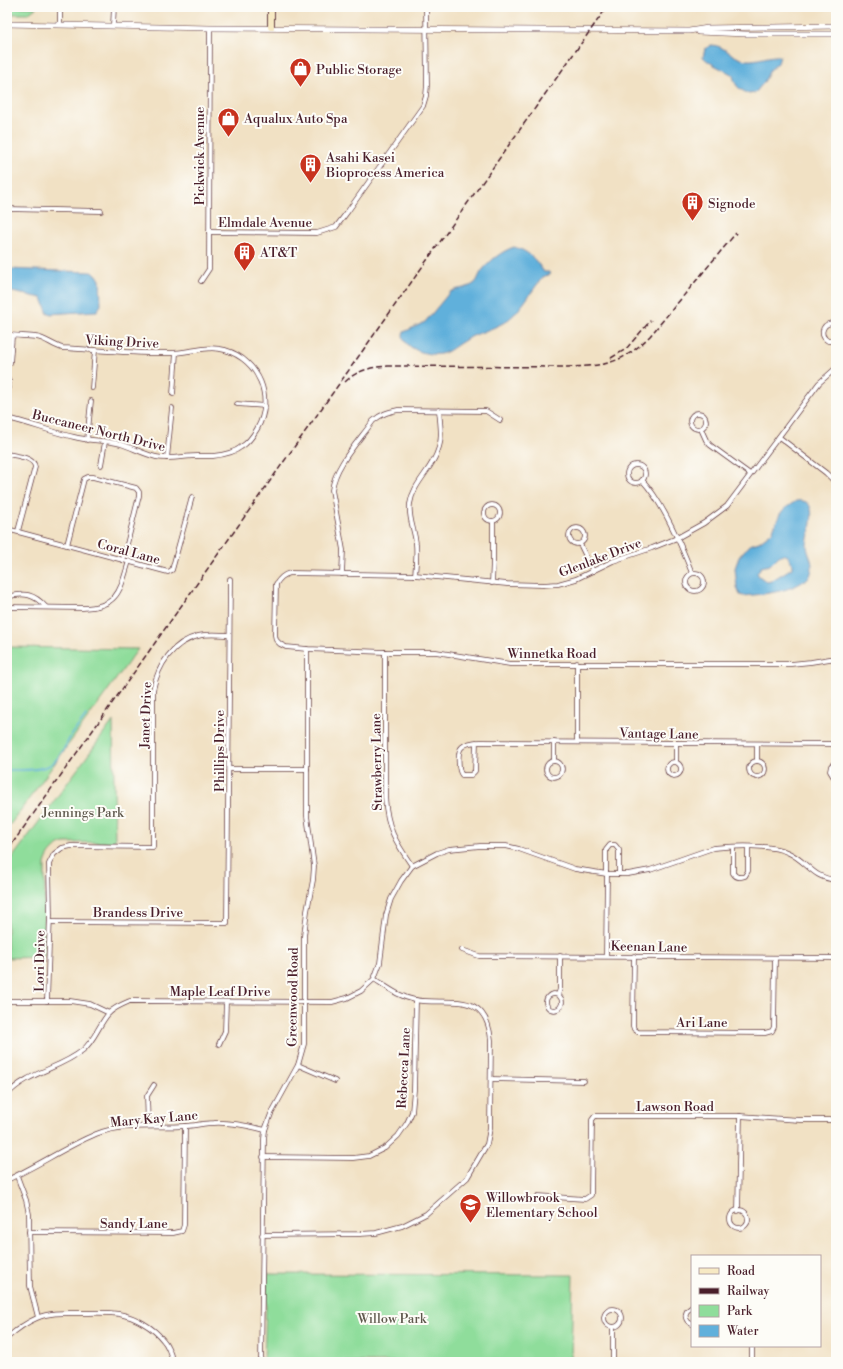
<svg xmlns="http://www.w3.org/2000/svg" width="843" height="1369" font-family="'Libre Bodoni',serif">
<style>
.green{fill:#8fdd9b;stroke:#6c7e63}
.water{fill:#61b0db;stroke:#566883;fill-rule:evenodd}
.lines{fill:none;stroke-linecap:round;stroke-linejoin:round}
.stream{stroke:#61b0db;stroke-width:1.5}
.minor-casing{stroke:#633c42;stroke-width:5.5}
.tertiary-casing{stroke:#633c42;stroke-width:6}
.secondary-casing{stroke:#633c42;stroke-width:8}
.minor{stroke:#fff;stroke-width:4}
.tertiary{stroke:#fff;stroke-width:5}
.secondary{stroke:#f7e9c3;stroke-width:6}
.rail{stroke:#4a1f2b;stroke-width:1.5;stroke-dasharray:6 3;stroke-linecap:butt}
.labels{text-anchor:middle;stroke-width:4;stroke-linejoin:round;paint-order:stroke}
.poi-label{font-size:13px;fill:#4a1f2b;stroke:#fdfcf7;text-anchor:start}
.street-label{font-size:13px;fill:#4a1f2b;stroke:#fdfcf7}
.park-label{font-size:13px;fill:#5f584d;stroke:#fdfcf7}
</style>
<rect width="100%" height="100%" fill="#fdfcf7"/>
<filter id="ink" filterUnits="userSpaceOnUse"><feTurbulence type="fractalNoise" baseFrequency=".025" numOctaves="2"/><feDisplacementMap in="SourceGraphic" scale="8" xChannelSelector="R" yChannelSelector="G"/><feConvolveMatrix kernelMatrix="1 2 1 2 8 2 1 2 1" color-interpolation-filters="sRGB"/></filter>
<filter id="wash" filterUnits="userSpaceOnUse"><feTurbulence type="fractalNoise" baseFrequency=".012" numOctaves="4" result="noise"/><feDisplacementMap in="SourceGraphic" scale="16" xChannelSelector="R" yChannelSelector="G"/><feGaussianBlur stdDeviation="0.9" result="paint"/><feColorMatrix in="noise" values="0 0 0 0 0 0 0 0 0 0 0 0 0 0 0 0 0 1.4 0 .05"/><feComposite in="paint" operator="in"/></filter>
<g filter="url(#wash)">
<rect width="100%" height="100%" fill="#f1e1c4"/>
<g class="green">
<polygon points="7,7 37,7 28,14 7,14"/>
<polygon points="7,647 138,649 7,829"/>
<path d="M 113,721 L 115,842 L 64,843 C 54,847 48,853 45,864 L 44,957 L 7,958 L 7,865 Z"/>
<polygon points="267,1274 573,1275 571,1362 264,1362"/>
</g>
<g class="water">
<path d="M 711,45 C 714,45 718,46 720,47 C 729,51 736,59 746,60 C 758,61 769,55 780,56 L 778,63 L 770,70 L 764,82 L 755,93 L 749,94 C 739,89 735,87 733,75 C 723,69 711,65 703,57 L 705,49 Z"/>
<path d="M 514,247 C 529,251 535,259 544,272 L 549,272 L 550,275 L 544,276 C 533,288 522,309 509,319 C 495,330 476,332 462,342 C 455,346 448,353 440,354 C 428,356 404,349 403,335 L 404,332 L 425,322 L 449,293 C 457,287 466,290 475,283 C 478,280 479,275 481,272 C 489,261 502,251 514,247 Z"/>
<polygon points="7,269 91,272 97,275 100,280 101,305 97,311 48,314 42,298 7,291"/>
<path d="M 796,501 C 822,497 808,532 807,545 C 807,556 816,561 810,576 C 794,592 765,594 743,596 L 740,595 L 737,588 L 735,568 L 739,557 L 749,545 L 759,542 L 772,532 L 780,514 L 784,509 ZM 783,554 C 790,556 792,561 792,568 L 771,581 L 767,582 L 759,576 L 757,573 L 761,567 L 770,565 L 779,556 Z"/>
</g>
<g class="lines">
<path class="stream" d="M 7,770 C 20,770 36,771 48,766 C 59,761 65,746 71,736 C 76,729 81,723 86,716"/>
</g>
</g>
<g filter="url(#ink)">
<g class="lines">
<defs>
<g id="minor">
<polyline points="60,25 60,7"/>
<polyline points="113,25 114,7"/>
<polyline points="7,209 101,211"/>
<polyline points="209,232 317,233 336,227 348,211 423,106 426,96 427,85 426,7"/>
<polyline points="201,281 209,269 210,28"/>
<path d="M 836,324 C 824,320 817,334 828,341 L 836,341"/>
<path d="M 7,334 C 16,337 26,335 36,337 C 45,338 52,345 62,348 C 98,350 134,354 171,353 C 188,353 207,345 225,350 C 259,360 275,398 257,429 C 253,436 248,443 241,447 C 234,453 222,455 213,456 C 208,456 203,456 198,456 C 184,456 169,460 156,457 C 144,454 133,448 121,444 C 106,440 89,441 74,437 C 51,432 30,423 7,418"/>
<polyline points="10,363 12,336"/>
<path d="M 836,368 L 819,383 L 727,506 L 704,523 L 677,538 L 652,548 L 613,561 L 576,579 L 558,584 L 543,585 L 507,584 L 415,575 L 290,573 C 283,575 280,578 276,584 L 275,635 L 276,640 L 280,644 L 286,647 L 307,649 L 385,652 L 436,652 L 510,664 L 791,664 L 811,662 L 836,658"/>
<polyline points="92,388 95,350"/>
<polyline points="173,394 176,353"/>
<polyline points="237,404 265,406"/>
<polyline points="7,405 9,381"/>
<circle cx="698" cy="421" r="8"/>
<polyline points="701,429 706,440 710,445 750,474"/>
<polyline points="779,437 826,473 836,483"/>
<polyline points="87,440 91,401"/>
<path d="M 7,454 C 16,456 34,457 35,467 L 18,531"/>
<polyline points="167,458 172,408"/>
<polyline points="101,465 105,442"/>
<circle cx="636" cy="474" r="9"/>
<path d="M 642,480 C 662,501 681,545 692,573"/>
<circle cx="492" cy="513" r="8"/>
<circle cx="577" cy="536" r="8"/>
<polyline points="7,529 168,572 172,570 192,497"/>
<polyline points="580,544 593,571"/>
<polyline points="67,545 84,479 88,477 93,477 136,488 139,492 139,496 123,560"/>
<circle cx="695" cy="582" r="9"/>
<path d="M 342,574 L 343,550 L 332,490 C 335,465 359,441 373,421 C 381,414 388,412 398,410 L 486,411 L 500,420"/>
<path d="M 415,575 C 416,564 417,554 416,544 C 415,531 408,518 410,504 C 413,483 432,470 438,450 C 443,438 440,423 439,410"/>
<polyline points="492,583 493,561 493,521"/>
<path d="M 7,597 C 25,592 34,594 46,607"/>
<path d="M 7,607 L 83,608 C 118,607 120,591 129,561"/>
<path d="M 385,652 L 385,797 C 387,828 395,841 412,866"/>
<path d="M 476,742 L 475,771 L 471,775 L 462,775 C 458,771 457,751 462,747 C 466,743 475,742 481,742 L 836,744"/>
<polyline points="554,742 554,761"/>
<polyline points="577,742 577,663"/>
<circle cx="757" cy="769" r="8"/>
<polyline points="676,761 676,743"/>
<polyline points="757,761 757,744"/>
<circle cx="554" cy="769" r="8"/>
<circle cx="674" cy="769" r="7"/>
<polyline points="836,762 831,766 830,771 833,776 836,778"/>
<polyline points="229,769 307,769"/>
<path d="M 733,847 L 733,873 C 736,878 740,878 745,876 L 748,871 L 748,847"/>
<polyline points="606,874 606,850 610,845 615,845 619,850 619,874"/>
<polyline points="50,922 227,923 230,579"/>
<polyline points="462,950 479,956 836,958"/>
<polyline points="606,956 607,874"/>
<polyline points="634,956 633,1026 634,1029 638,1032 765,1033 772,1031 774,1027 775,958"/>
<circle cx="554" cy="1002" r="8"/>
<polyline points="558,995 560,989 560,956"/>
<polyline points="7,1001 70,1001 90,1004 109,1013"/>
<path d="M 47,1001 L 50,915 L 49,864 L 54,854 L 62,848 L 71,846 L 153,847 L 153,690 C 158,665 173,642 198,636 C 208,633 219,635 229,635"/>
<polyline points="219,1044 225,1031 226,1002"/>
<polyline points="298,1065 335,1081"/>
<polyline points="491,1079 584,1081"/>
<path d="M 7,1095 C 27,1072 60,1069 83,1050 C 95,1040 99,1024 109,1013 C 115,1007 123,1004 130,1001 L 332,1002 L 347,998 L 361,991 L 374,979 L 380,963 L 386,915 L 391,899 L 401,881 L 412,866 L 437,853 L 449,849 L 480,846 L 506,846 L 519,849 L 575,869 L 607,874 L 628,874 L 650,870 L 713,848 C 732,846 772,844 789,853 C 808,862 812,878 836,880"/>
<polyline points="148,1126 147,1096 154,1085"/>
<polyline points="263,1157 353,1158 369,1156 385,1148 398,1136 407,1123 412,1112 414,1090 416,1000"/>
<polyline points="17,1176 26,1200 29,1214 30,1286 38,1317"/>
<path d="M 7,1180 C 38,1166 65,1147 96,1134 C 124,1123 154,1128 184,1126 C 194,1126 204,1123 214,1123 C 231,1122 249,1126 265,1130"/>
<polyline points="538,1196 585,1199 591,1195 592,1120 595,1116 740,1116 800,1120 836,1120"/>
<circle cx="739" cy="1219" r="9"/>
<polyline points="738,1211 740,1116"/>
<polyline points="29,1232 173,1233 182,1231 184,1225 185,1126"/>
<path d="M 262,1235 L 360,1234 L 376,1233 L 402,1226 L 426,1214 L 435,1206 L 467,1178 L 487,1144 L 490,1128 L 491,1040 C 486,988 448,1006 415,1000 C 399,997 387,987 374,979"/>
<path d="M 692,1307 L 687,1311 C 684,1316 686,1322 692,1324"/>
<circle cx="613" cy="1318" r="9"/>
<path d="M 7,1338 C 16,1330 25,1323 37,1318 C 50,1312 65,1313 79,1313 C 92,1313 106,1312 119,1314 C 135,1317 153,1327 163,1340 C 168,1345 171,1355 173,1362"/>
<polyline points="261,1362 264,1139 265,1130 271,1114 298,1065 304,1044 304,936 307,911 313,880 314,866 307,816 307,649"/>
<polyline points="613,1362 613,1327"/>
<polyline points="752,1362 752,1346"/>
</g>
<g id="tertiary">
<polyline points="7,24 210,28 689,31 708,28 836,26"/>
<polyline points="698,32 746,34 836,34"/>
</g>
<polyline id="secondary" points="271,27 271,7"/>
</defs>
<use href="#minor" class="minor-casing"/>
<use href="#tertiary" class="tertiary-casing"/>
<use href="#secondary" class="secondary-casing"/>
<use href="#minor" class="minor"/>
<use href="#tertiary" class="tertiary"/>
<use href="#secondary" class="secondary"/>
<g class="rail">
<polyline points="611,358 626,349 651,320"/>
<path d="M 345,382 C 357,370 372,367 388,366 L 567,367 C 605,366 622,364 650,336 L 736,233"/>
<polyline points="7,851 607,7"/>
</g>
</g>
</g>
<defs>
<symbol id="shop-pin" viewBox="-11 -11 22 30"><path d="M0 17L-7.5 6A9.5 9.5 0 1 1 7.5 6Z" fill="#c8321e" stroke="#fdfcf7"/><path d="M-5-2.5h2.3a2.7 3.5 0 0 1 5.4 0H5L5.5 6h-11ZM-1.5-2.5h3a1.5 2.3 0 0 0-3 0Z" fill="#fff"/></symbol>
<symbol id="building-pin" viewBox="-11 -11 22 30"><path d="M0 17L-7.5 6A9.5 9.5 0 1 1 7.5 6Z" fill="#c8321e" stroke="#fdfcf7"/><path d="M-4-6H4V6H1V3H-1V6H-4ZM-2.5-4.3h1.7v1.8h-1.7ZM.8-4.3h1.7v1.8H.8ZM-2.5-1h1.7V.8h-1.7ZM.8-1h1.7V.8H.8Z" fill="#fff"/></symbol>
<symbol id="school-pin" viewBox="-11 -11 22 30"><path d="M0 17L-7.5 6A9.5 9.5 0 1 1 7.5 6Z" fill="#c8321e" stroke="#fdfcf7"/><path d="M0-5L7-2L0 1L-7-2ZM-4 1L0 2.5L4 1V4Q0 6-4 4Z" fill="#fff"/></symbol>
</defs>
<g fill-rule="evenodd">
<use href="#shop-pin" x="288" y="56" width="25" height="34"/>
<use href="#shop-pin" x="216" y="106" width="25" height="34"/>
<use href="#building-pin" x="298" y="152" width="25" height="34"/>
<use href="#building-pin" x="680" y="190" width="25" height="34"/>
<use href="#building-pin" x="232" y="240" width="25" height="34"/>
<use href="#school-pin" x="458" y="1192" width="25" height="34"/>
</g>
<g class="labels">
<g class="poi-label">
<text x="316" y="74">Public Storage</text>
<text x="244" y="123">Aqualux Auto Spa</text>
<text x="326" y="162">Asahi Kasei<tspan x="326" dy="15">Bioprocess America</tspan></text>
<text x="708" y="208">Signode</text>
<text x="260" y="257">AT&amp;T</text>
<text x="486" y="1202">Willowbrook<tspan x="486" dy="15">Elementary School</tspan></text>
</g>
<g class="street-label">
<text transform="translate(199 156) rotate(-90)" y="5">Pickwick Avenue</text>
<text x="265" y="227">Elmdale Avenue</text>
<text transform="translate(122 341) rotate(3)" y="5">Viking Drive</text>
<text transform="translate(99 430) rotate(14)" y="5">Buccaneer North Drive</text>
<text transform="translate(129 551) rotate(15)" y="5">Coral Lane</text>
<text transform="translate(600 557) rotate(-21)" y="5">Glenlake Drive</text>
<text x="552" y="658">Winnetka Road</text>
<text transform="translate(145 715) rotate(-88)" y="5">Janet Drive</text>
<text transform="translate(659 733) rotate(1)" y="5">Vantage Lane</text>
<text transform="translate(219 751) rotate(-90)" y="5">Phillips Drive</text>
<text transform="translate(376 762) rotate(-91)" y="5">Strawberry Lane</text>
<text x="138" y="917">Brandess Drive</text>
<text transform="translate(649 946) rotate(1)" y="5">Keenan Lane</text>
<text transform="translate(39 961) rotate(-89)" y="5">Lori Drive</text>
<text x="220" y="996">Maple Leaf Drive</text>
<text transform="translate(292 997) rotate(-89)" y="5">Greenwood Road</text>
<text x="702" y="1027">Ari Lane</text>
<text transform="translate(403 1068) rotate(-87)" y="5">Rebecca Lane</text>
<text x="675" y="1111">Lawson Road</text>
<text transform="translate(154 1118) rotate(-5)" y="5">Mary Kay Lane</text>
<text x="134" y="1228">Sandy Lane</text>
</g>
<g class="park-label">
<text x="83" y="817">Jennings Park</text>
<text x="392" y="1323">Willow Park</text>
</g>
</g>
<rect width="843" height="1369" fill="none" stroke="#fdfcf7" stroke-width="24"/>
<rect x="691" y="1255" width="130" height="92" fill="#fdfcf7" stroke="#b5a4a5"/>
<rect x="699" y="1268" width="20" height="6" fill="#f7e9c3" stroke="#b5a4a5"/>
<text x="727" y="1275" font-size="12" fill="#4a1f2b">Road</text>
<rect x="699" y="1288" width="20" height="6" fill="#4a1f2b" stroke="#b5a4a5"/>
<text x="727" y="1295" font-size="12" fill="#4a1f2b">Railway</text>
<rect x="699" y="1305" width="20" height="12" fill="#8fdd9b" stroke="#b5a4a5"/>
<text x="727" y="1315" font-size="12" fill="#4a1f2b">Park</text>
<rect x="699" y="1325" width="20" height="12" fill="#61b0db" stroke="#b5a4a5"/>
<text x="727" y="1335" font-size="12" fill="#4a1f2b">Water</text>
</svg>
